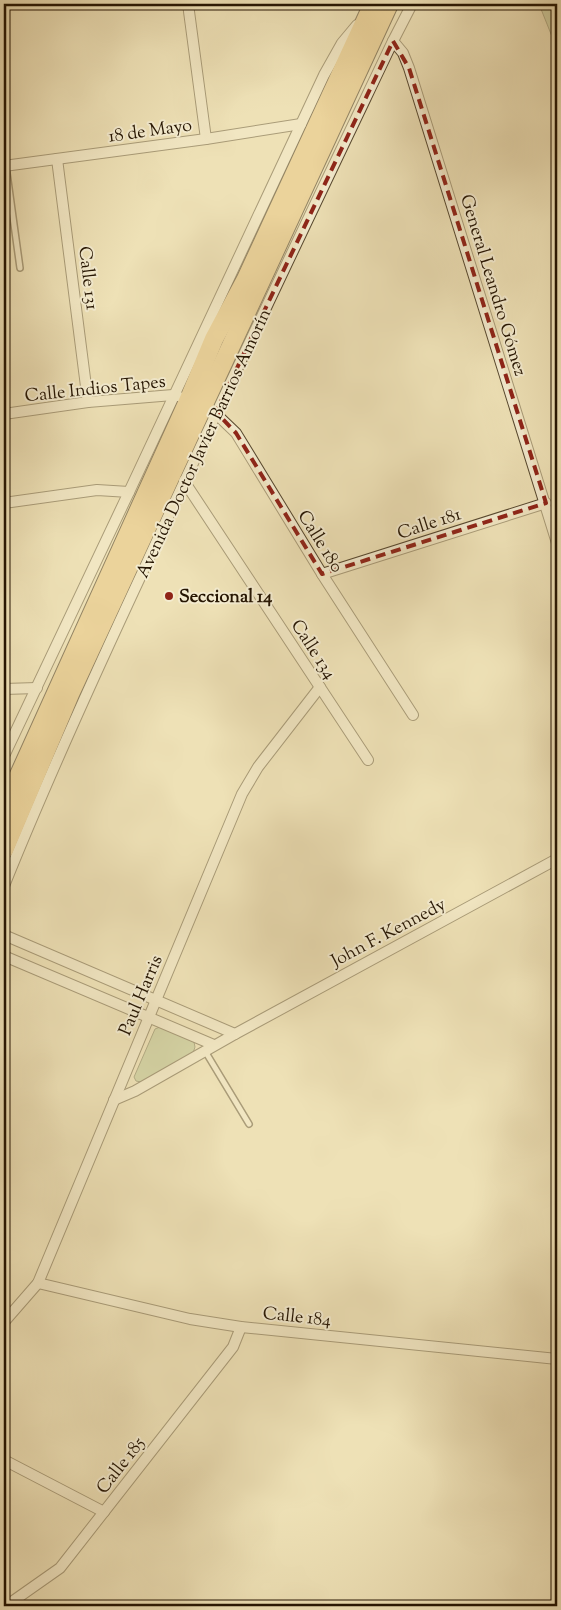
<svg xmlns="http://www.w3.org/2000/svg" width="561" height="1610" font-family="'Sorts Mill Goudy',serif">
<style>
.green{fill:#b5c391;stroke:#6d6c4a}
.lines{fill:none;stroke-linecap:round;stroke-linejoin:round}
.service-casing{stroke:#57482f;stroke-width:8}
.minor-casing{stroke:#57482f;stroke-width:12}
.trunk-casing{stroke:#251502;stroke-width:20}
.service{stroke:#f4ecd0;stroke-width:5}
.minor{stroke:#f4ecd0;stroke-width:10}
.trunk{stroke:#e7c07b;stroke-width:18}
.marked{fill:none;stroke:#8f2418;stroke-width:4;stroke-dasharray:10 6;stroke-linejoin:round}
.poi-dot{fill:#8f2418;stroke:#f4ecd0;stroke-width:2}
.labels{text-anchor:middle;stroke-width:4;stroke-linejoin:round;paint-order:stroke}
.street-label{font-size:18px;fill:#251502;stroke:#f4ecd0}
.poi-label{font-size:18px;font-weight:bold;fill:#251502;stroke:#f4ecd0;text-anchor:start}
</style>
<rect width="100%" height="100%" fill="#eee1b6"/>
<filter id="stains"><feTurbulence type="fractalNoise" baseFrequency=".004" numOctaves="4"/><feColorMatrix values="0 0 0 0 .2 0 0 0 0 .09 0 0 0 0 .02 0 0 0 .5 -.17"/></filter>
<radialGradient id="worn" r=".72"><stop offset=".6" stop-color="#630" stop-opacity="0"/><stop offset="1" stop-color="#630" stop-opacity=".3"/></radialGradient>
<g class="green">
<polygon points="539,4 557,4 557,49"/>
<polygon points="160,1027 194,1042 195,1047 193,1053 141,1082 136,1081 134,1077 155,1029"/>
</g>
<g class="lines">
<defs>
<g id="service">
<polyline points="6,166 20,268"/>
<polyline points="205,1051 249,1124"/>
</g>
<g id="minor">
<polyline points="188,4 206,139"/>
<polyline points="393,41 403,53 409,68 557,543"/>
<polyline points="57,159 88,402"/>
<polyline points="4,166 206,139 301,124"/>
<polyline points="212,410 236,433 322,574 413,715"/>
<polyline points="4,414 88,402 173,395 178,396"/>
<polyline points="184,481 368,760"/>
<polyline points="4,503 97,490 129,492"/>
<polyline points="322,574 546,503"/>
<polyline points="4,689 37,688"/>
<polyline points="4,756 129,492 324,75 342,43 357,25"/>
<path d="M 4,886 C 47,779 95,674 144,569 C 225,392 309,217 393,41 L 412,4"/>
<polyline points="4,935 235,1034"/>
<polyline points="4,956 214,1045"/>
<polyline points="114,1100 135,1091 235,1034 557,859"/>
<polyline points="38,1283 190,1319 241,1327 557,1359"/>
<polyline points="4,1322 38,1283 242,794 258,767 320,687"/>
<polyline points="4,1460 104,1512"/>
<polyline points="6,1606 60,1568 233,1347 241,1327"/>
</g>
<g id="trunk">
<polyline points="4,808 189,399 214,339 246,279 373,4"/>
<polyline points="4,850 70,694 389,4"/>
</g>
</defs>
<use href="#service" class="service-casing"/>
<use href="#minor" class="minor-casing"/>
<use href="#trunk" class="trunk-casing"/>
<use href="#service" class="service"/>
<use href="#minor" class="minor"/>
<use href="#trunk" class="trunk"/>
</g>
<path d="M0 0H561V1610H0ZM 393,41 L 409,68 L 546,503 L 322,574 L 236,433 L 216,412 Z" fill="#eee1b6" fill-opacity=".55" fill-rule="evenodd"/>
<path class="marked" d="M 393,41 L 409,68 L 546,503 L 322,574 L 236,433 L 216,412 Z"/>
<circle class="poi-dot" cx="169" cy="596" r="5"/>
<g class="labels">
<g class="street-label">
<text transform="translate(150 130) rotate(-8)" y="6">18 de Mayo</text>
<text transform="translate(89 278) rotate(83)" y="6">Calle 131</text>
<text transform="translate(494 285) rotate(73)" y="6">General Leandro Gómez</text>
<text transform="translate(95 388) rotate(-6)" y="6">Calle Indios Tapes</text>
<text transform="translate(203 443) rotate(-65)" y="6">Avenida Doctor Javier Barrios Amorín</text>
<text transform="translate(429 523) rotate(-18)" y="6">Calle 181</text>
<text transform="translate(321 541) rotate(58)" y="6">Calle 180</text>
<text transform="translate(314 649) rotate(57)" y="6">Calle 134</text>
<text transform="translate(388 932) rotate(-28)" y="6">John F. Kennedy</text>
<text transform="translate(140 995) rotate(-67)" y="6">Paul Harris</text>
<text transform="translate(297 1316) rotate(6)" y="6">Calle 184</text>
<text transform="translate(120 1465) rotate(-52)" y="6">Calle 185</text>
</g>
<g class="poi-label">
<text x="179" y="602">Seccional 14</text>
</g>
</g>
<rect width="561" height="1610" fill="none" stroke="#eee1b6" stroke-width="20"/>
<rect x="5" y="5" width="551" height="1600" fill="none" stroke="#251502" stroke-width="2.5"/>
<rect x="10" y="10" width="541" height="1590" fill="none" stroke="#251502"/>
<rect width="100%" height="100%" filter="url(#stains)"/>
<rect width="100%" height="100%" fill="url(#worn)"/>
</svg>
